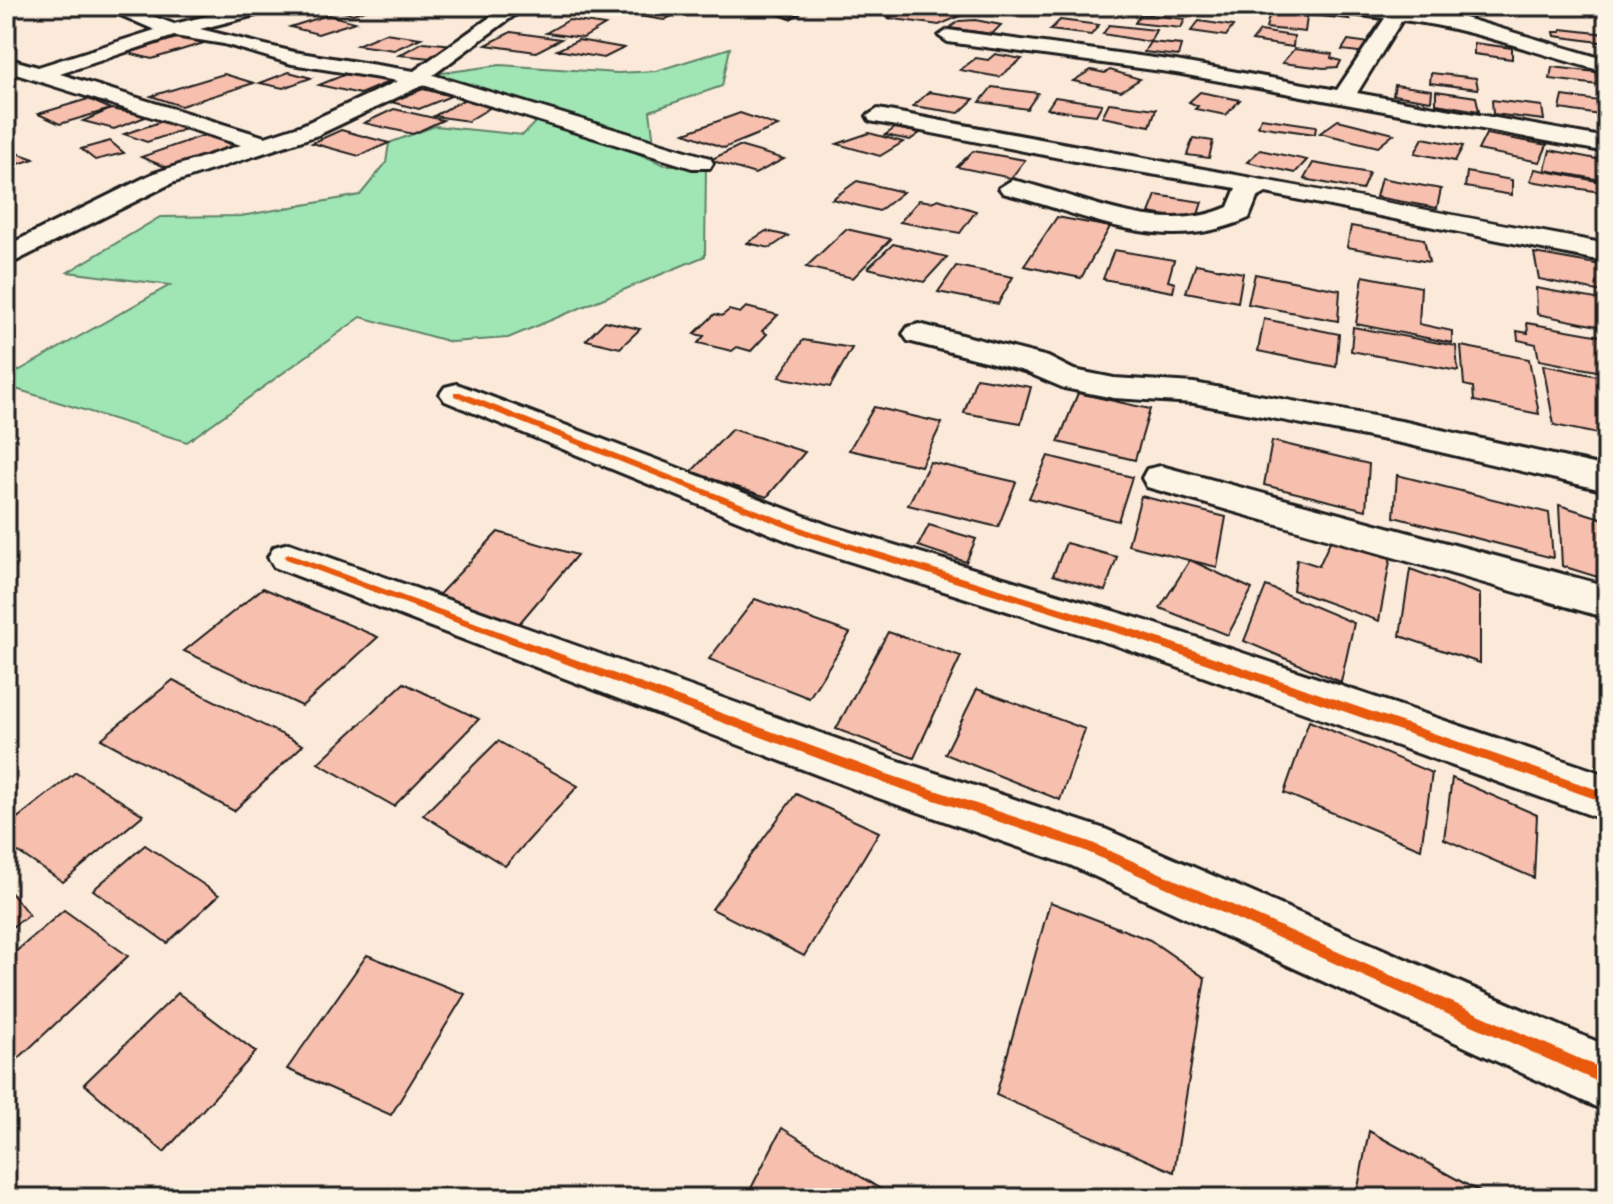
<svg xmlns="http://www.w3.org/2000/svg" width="1613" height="1204" font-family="Mali,sans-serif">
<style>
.green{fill:#9fe6b4;stroke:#5e8168;stroke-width:2}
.building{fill:#f7bfad;stroke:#1c1c1c;stroke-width:2}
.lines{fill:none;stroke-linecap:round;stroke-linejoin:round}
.street-casing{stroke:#1c1c1c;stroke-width:6}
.street{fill:#fcf5e5;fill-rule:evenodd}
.cycleway-casing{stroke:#fcf5e5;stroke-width:5}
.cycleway{fill:#e8590c;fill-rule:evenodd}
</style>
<rect width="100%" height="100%" fill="#fbeada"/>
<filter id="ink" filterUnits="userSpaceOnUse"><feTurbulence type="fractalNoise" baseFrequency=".0125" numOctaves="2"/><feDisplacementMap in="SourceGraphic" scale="16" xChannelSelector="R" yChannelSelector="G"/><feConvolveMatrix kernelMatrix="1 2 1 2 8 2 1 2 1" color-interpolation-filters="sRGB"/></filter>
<g filter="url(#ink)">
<polygon class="green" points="730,48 722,86 650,111 654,143 639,154 665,165 706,165 705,256 508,338 451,342 361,317 187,442 6,386 6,378 170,285 68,272 160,217 241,216 360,195 386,163 389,143 435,126 523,135 539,118 428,75 500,65 617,73 656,71"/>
<g class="building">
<polygon points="324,6 377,6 353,14 319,7"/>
<polygon points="593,6 638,6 621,13 590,7"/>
<polygon points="653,6 666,6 686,9 664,20 633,15"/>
<polygon points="1112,6 1156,6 1151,13"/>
<polygon points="1295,6 1342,10 1349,19 1292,13"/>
<polygon points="929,11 960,16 939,25 887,18 904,12 920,15"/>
<polygon points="1270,12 1307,17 1305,32 1266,28"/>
<polygon points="1140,14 1185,19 1181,28 1135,23"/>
<polygon points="328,15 355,22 318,34 290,27"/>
<polygon points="569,20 605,25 583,38 546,33"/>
<polygon points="975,20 1001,25 992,34 949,28 959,21"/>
<polygon points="1060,20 1099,25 1091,35 1050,30"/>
<polygon points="1199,21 1233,26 1226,36 1191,31"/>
<polygon points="1109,25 1156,30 1150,42 1103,34"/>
<polygon points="1561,29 1606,34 1607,43 1555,36 1554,32 1561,32"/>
<polygon points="1260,31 1294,36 1293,47 1252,41"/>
<polygon points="511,32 561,39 536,52 486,45"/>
<polygon points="385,33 421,38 394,50 357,45"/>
<polygon points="183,36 207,42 152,59 128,53"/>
<polygon points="578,40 624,48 604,58 557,50"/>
<polygon points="1348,40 1370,43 1366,53 1342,50"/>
<polygon points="423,42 454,45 431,58 399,55"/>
<polygon points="1150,42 1181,45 1178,56 1144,52"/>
<polygon points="1474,43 1512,48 1512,59 1474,54"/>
<polygon points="1294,49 1332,54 1331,58 1341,61 1338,67 1324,68 1282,63"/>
<polygon points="995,54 1022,59 999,77 960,70 976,58 988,60"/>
<polygon points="1552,67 1596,72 1599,85 1550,79"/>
<polygon points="1091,70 1105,73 1110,70 1140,79 1121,91 1073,81"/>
<polygon points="289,72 311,78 283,88 260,83"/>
<polygon points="351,72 391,81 360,94 319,85"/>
<polygon points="1431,73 1476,78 1478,89 1430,83"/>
<polygon points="224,74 254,83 181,106 151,96"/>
<polygon points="1395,85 1432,90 1431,101 1393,95"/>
<polygon points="992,87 1038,93 1027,109 980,102"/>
<polygon points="423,89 451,96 419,109 391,102"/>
<polygon points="1436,91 1476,97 1479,111 1436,104"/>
<polygon points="929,92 974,99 959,113 913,106"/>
<polygon points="1200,92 1240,100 1226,115 1195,109 1198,106 1189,102"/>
<polygon points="1563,96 1607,102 1607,116 1560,109"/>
<polygon points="1055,97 1102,104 1096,115 1047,109"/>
<polygon points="88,99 111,109 60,124 38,114"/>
<polygon points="465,99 498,103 468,121 434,116"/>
<polygon points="1492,100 1542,106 1544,120 1493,114"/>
<polygon points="1109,103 1156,109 1150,126 1102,117"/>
<polygon points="111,109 148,116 114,129 83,121"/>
<polygon points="394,109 443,120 413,134 364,123"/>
<polygon points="740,113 778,126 724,148 685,133"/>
<polygon points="1261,118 1316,126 1315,134 1258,126"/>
<polygon points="1338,120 1394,134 1378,147 1320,133"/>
<polygon points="163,121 186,129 147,142 124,134"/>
<polygon points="895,128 920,133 910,140 885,135"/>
<polygon points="341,130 389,143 359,156 312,143"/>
<polygon points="869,133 903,142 880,156 837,144"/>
<polygon points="1486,134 1547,145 1540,162 1478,150"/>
<polygon points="205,135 239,147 175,171 141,157"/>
<polygon points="1193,138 1213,141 1209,158 1187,155"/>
<polygon points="1423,138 1463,146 1455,161 1415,153"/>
<polygon points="110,141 124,153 95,160 81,149"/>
<polygon points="739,146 784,159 755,174 710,160"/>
<polygon points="6,149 34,159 6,168"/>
<polygon points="1260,150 1307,160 1295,173 1247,162"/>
<polygon points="1550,150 1607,161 1607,181 1545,170"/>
<polygon points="973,151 1025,160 1011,178 957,167"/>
<polygon points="1313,163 1369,173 1362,190 1304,179"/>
<polygon points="1535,169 1607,183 1607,193 1530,181"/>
<polygon points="1467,172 1512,180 1512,195 1465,187"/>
<polygon points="1381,178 1441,189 1437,208 1376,197"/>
<polygon points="857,181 903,192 879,211 832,199"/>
<polygon points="1156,195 1202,202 1196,221 1149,213"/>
<polygon points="938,199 976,211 960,233 900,222 919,200 932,202"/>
<polygon points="1057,217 1110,227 1081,278 1024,266"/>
<polygon points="1351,226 1424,239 1429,262 1347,247"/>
<polygon points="846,229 891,239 853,278 806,267"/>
<polygon points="766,231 788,236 770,248 747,243"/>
<polygon points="893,244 947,257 924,282 868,268"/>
<polygon points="1114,250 1174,260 1168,281 1175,283 1173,292 1103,279"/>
<polygon points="1534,253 1607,266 1607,293 1539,279"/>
<polygon points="1196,264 1243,273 1238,302 1186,292"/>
<polygon points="956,266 1013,277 998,304 938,292"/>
<polygon points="1255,274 1340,290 1338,321 1248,304"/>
<polygon points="1363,276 1421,287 1419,324 1452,331 1452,343 1356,324"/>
<polygon points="1536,288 1607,301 1607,328 1537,314"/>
<polygon points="746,307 778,315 762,331 767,334 751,351 737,347 732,351 698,343 704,336 694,334 715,314 722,316 729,310 740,313"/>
<polygon points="1264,319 1339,334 1336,367 1258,351"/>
<polygon points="605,321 640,329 620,348 586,340"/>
<polygon points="1527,323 1607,337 1607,373 1539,360 1536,344 1518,340 1517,331 1528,333"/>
<polygon points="1353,327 1456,346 1458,371 1351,351"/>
<polygon points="803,340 852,348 830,387 779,377"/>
<polygon points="1461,346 1529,359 1539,414 1474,401 1473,387 1464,385"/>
<polygon points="1543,365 1607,378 1607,436 1554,425"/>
<polygon points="976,378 1031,387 1021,423 964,413"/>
<polygon points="1078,393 1150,409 1135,460 1058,442"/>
<polygon points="874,407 942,423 921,466 849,450"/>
<polygon points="732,429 805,452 767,497 691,472"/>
<polygon points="1272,441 1369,464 1366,510 1264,485"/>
<polygon points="1048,456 1132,477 1118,521 1029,498"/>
<polygon points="930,462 1016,482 998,527 908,505"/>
<polygon points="1397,475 1549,513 1553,558 1394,517"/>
<polygon points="1141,496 1226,517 1217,567 1128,545"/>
<polygon points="1559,505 1607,520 1607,580 1562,566"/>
<polygon points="929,525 976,539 966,562 918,546"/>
<polygon points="498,532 577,555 512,632 429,605"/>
<polygon points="1332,537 1391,556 1379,621 1293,590 1297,559 1319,566"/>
<polygon points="1066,543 1117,557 1105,591 1053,575"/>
<polygon points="1190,560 1252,589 1228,635 1160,608"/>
<polygon points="1410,569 1480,594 1480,663 1400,636"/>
<polygon points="1266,586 1354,623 1341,682 1244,641"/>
<polygon points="263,588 378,637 302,706 184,651"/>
<polygon points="755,599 850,633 809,698 709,659"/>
<polygon points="888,632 961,656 914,758 836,729"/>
<polygon points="173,680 303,745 234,811 101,739"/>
<polygon points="404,683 479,719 394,806 318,763"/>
<polygon points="977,689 1085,729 1060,800 945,754"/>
<polygon points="1309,721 1432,773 1421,849 1284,793"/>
<polygon points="498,741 578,786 505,866 423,815"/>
<polygon points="76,772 143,815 63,882 6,844 6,827"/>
<polygon points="1452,778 1537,815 1534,878 1444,839"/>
<polygon points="796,794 879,832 804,956 712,909"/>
<polygon points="145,845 219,895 167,943 93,890"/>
<polygon points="9,890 29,915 6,931 6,892"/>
<polygon points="1050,902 1150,940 1205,978 1174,1172 996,1095"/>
<polygon points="64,910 128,956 6,1070 6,960"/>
<polygon points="367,955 465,994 391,1115 287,1069"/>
<polygon points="178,993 256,1052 164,1152 84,1084"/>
<polygon points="782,1128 895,1198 746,1198"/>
<polygon points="1369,1131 1491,1198 1356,1198"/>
</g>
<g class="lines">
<defs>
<g id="street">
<path d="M 100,6 L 125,6 L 174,24 L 248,6 L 278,6 L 275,10 L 200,29 L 294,52 L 414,71 L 506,6 L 527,6 L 433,75 L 710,158 L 713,163 L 710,168 L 692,168 L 423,85 L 318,135 L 172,183 L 6,266 L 6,246 L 154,173 L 241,145 L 6,71 L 6,58 L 38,67 L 155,30 ZM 174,36 L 224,44 L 292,64 L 398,81 L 302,125 L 265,137 L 60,74 Z"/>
<polygon points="761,6 789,6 799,12 790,17"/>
<path d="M 1315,6 L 1403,9 L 1400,6 L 1424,6 L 1607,60 L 1607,72 C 1538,55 1473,28 1402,20 L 1357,93 L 1607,138 L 1607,152 L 1176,73 L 948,42 L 939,36 L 948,30 L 1176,61 L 1337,90 L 1385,18 L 1324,11 Z"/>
<path d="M 878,109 C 1121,155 1364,197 1607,244 L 1607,262 L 1266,193 L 1257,198 L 1249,218 C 1162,257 1089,215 1003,193 L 999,188 L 1012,180 C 1082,195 1158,238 1228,207 L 1236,188 L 1096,165 L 870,121 L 867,116 Z"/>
<polygon points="919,324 1048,357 1074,370 1114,378 1194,383 1406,422 1607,467 1607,491 1406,444 1194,403 1114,398 1064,388 1024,371 908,341 903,334 908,327"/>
<polygon points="457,384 828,525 1150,622 1607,775 1607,821 1118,646 798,545 445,401 440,394 445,387"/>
<polygon points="1161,466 1607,586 1607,618 1147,487 1142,478 1147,469"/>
<polygon points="289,543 893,759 1105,829 1607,1046 1607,1112 1070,865 870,795 274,567 268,557 274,547"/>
</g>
</defs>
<use href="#street" class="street-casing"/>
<use href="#street" class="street"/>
<defs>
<g id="cycleway">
<polygon points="454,392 460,392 816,533 1138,631 1607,793 1607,803 1130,637 810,537 454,396"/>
<polygon points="289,554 890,775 1090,842 1607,1071 1607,1086 1083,850 884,783 286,559 284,557 286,555"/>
</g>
</defs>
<use href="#cycleway" class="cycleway-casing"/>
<use href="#cycleway" class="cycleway"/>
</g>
</g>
<rect width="1613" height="1204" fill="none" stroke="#fcf5e5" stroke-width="32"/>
<rect x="16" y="16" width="1581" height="1172" fill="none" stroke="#1c1c1c" stroke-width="3" filter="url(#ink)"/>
</svg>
